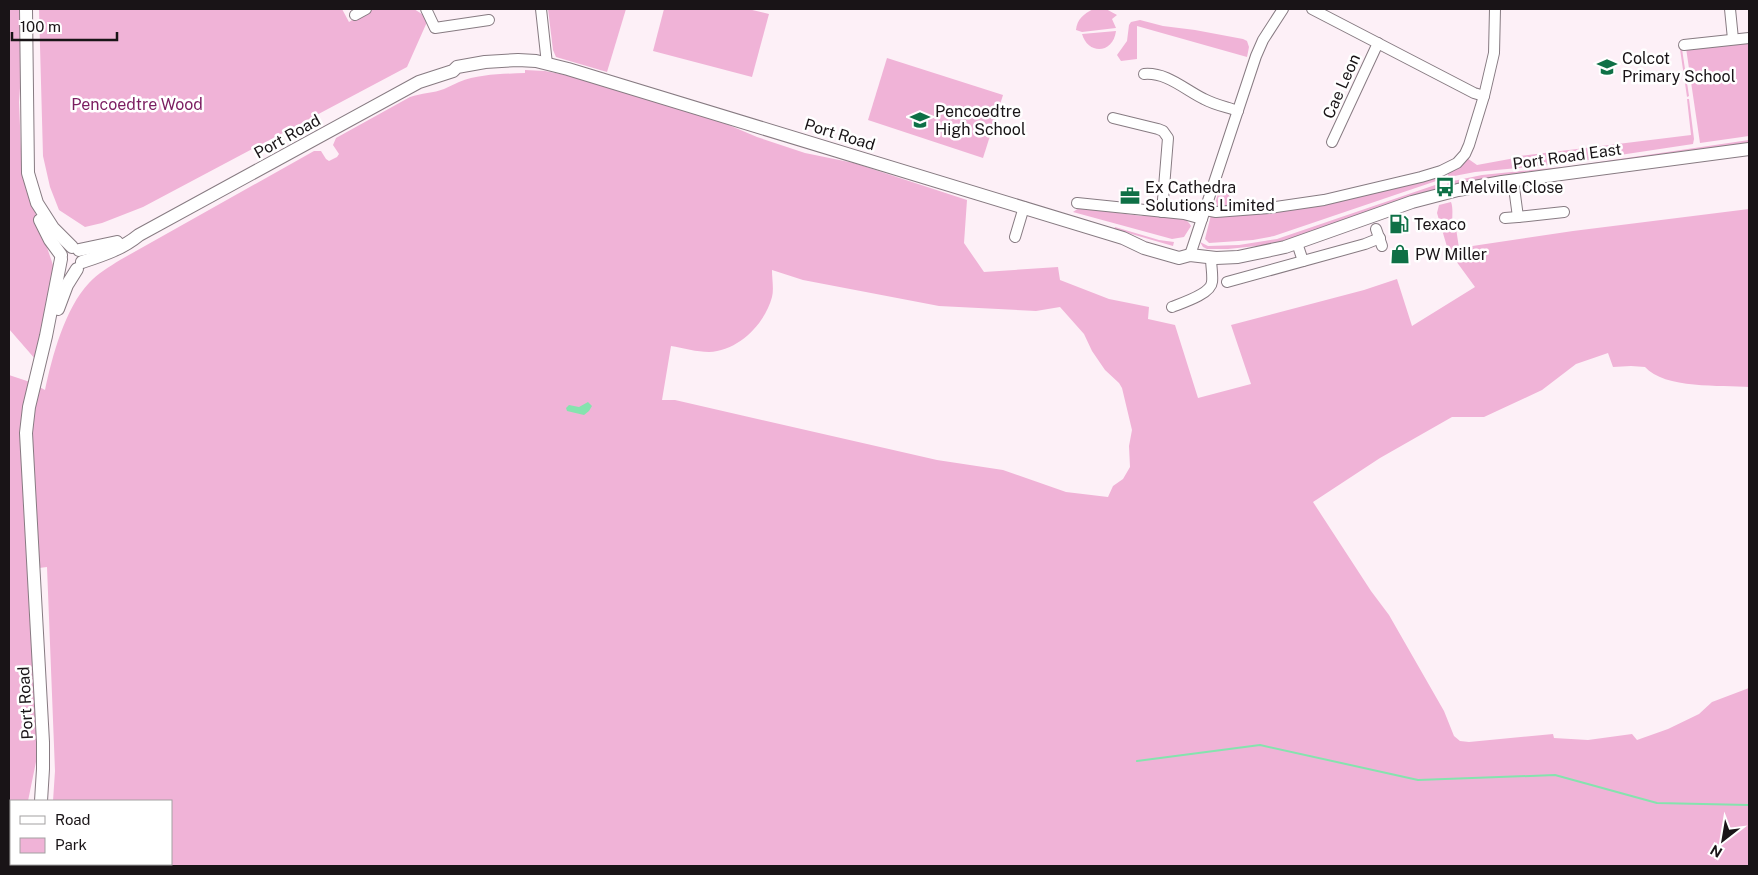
<svg xmlns="http://www.w3.org/2000/svg" width="1758" height="875" font-family="'Public Sans',sans-serif">
<style>
.green{fill:#f0b3d7;fill-rule:evenodd}
.water{fill:#85e3ae}
.lines{fill:none;stroke-linecap:round;stroke-linejoin:round}
.stream{stroke:#85e3ae;stroke-width:2}
.minor-casing{stroke:#877b82;stroke-width:12}
.major-casing{stroke:#877b82;stroke-width:14}
.minor{stroke:#fff;stroke-width:10}
.major{stroke:#fff;stroke-width:12}
.labels{text-anchor:middle;stroke-width:5;stroke-linejoin:round;paint-order:stroke}
.poi-label{font-size:16px;fill:#191417;stroke:#fff;text-anchor:start}
.street-label{font-size:16px;fill:#191417;stroke:#fff}
.park-label{font-size:16px;fill:#7b1d60;stroke:#fff}
</style>
<rect width="100%" height="100%" fill="#fdf0f7"/>
<g class="green">
<polygon points="9,9 21,9 22,60 19,102 22,174 53,265 54,283 36,360 9,329"/>
<polygon points="39,9 342,9 349,22 370,9 414,9 425,16 427,22 407,67 143,207 102,223 85,227 59,210 50,187 43,156"/>
<polygon points="548,9 626,9 607,72 556,57 553,50"/>
<polygon points="664,9 748,9 769,14 752,77 653,51"/>
<path d="M 1093,9 L 1106,9 L 1117,15 L 1112,19 L 1116,28 L 1082,32 L 1076,30 C 1077,19 1084,14 1093,9 Z"/>
<polygon points="1140,20 1163,26 1195,30 1243,39 1247,41 1249,47 1247,57 1137,26 1137,59 1121,61 1117,55 1127,41 1129,25 1131,22"/>
<path d="M 1116,31 C 1113,54 1088,55 1082,34 Z"/>
<polygon points="1749,43 1749,136 1700,143 1686,48 1724,44 1727,46"/>
<polygon points="1680,49 1682,49 1689,96 1687,97"/>
<polygon points="887,58 1003,95 983,158 868,120"/>
<path d="M 525,70 L 545,71 L 566,75 L 626,92 L 724,123 L 757,137 L 805,153 L 854,163 L 967,200 L 964,243 L 984,272 L 1058,267 L 1060,280 L 1109,299 L 1149,307 L 1148,319 L 1175,325 L 1198,398 L 1251,384 L 1231,325 L 1364,290 L 1397,279 L 1412,326 L 1475,287 L 1448,250 L 1437,213 L 1439,205 L 1451,202 C 1454,210 1451,219 1453,228 L 1456,228 L 1459,248 L 1573,231 L 1749,209 L 1749,387 C 1722,385 1664,389 1645,367 L 1631,366 L 1613,367 L 1608,353 L 1576,364 L 1542,390 L 1484,417 L 1452,417 L 1380,458 L 1313,502 L 1371,591 L 1389,615 L 1444,711 L 1454,736 L 1460,741 L 1469,742 L 1553,734 L 1554,738 L 1588,740 L 1632,734 L 1637,740 L 1668,729 L 1699,714 L 1712,702 L 1749,688 L 1749,866 L 37,866 L 38,864 L 171,864 L 171,801 L 53,801 L 55,771 L 47,567 L 31,569 L 38,752 L 28,801 L 11,801 L 11,864 L 15,864 L 15,866 L 9,866 L 9,375 L 30,382 L 45,390 C 52,357 65,308 89,283 C 98,273 109,267 120,260 L 314,151 L 321,151 L 326,159 L 329,161 L 337,157 L 339,154 L 333,145 L 336,138 L 410,97 C 421,93 434,93 444,89 C 449,87 454,84 459,82 C 479,74 503,74 525,73 ZM 772,270 L 803,280 L 939,306 L 1036,311 L 1060,307 L 1084,334 L 1092,351 L 1105,370 L 1119,383 L 1122,388 L 1132,430 L 1129,446 L 1130,467 L 1123,479 L 1113,486 L 1108,497 L 1066,492 L 1003,470 L 937,460 L 675,400 L 662,400 L 671,346 C 683,348 697,352 709,352 C 738,351 765,324 772,297 C 774,289 772,279 772,270 Z"/>
<polygon points="1687,99 1689,99 1694,139 1693,144 1560,164 1475,172 1449,177 1447,173 1467,158 1477,165 1515,158 1519,156 1691,135"/>
<polygon points="1749,140 1749,144 1447,188 1448,182 1482,175 1572,166"/>
<polygon points="1443,174 1445,178 1274,236 1253,240 1209,243 1205,239 1211,215"/>
<polygon points="1221,184 1236,205 1236,208 1213,210"/>
<polygon points="1438,184 1442,186 1442,187 1439,188 1440,190 1292,239 1266,245 1228,249 1207,249 1203,247 1200,242 1208,246 1239,245 1277,239"/>
<path d="M 1079,208 L 1142,216 L 1144,214 L 1154,215 L 1155,217 C 1166,217 1186,214 1191,226 L 1184,237 L 1172,239 L 1073,212 Z"/>
<polygon points="1115,227 1159,240 1174,242 1173,246 1114,229"/>
</g>
<polygon class="water" points="588,402 592,406 589,411 584,415 567,411 566,408 569,405 579,407"/>
<g class="lines">
<polyline class="stream" points="1137,761 1260,745 1418,780 1555,775 1657,803 1749,805"/>
<defs>
<g id="minor">
<polyline points="426,9 435,28 489,20"/>
<polyline points="541,9 547,64"/>
<polyline points="1312,9 1474,93 1484,96"/>
<polyline points="1730,9 1733,39"/>
<polyline points="355,15 366,9"/>
<polyline points="1684,45 1749,38"/>
<path d="M 1144,74 C 1167,72 1185,90 1204,99 C 1215,105 1227,107 1238,111"/>
<polyline points="1113,118 1158,129 1163,131 1168,138 1162,212"/>
<polyline points="1332,142 1378,43"/>
<polyline points="1513,180 1518,217 1564,212"/>
<polyline points="1077,203 1184,214 1202,219"/>
<polyline points="1205,210 1216,212 1269,208 1324,200 1421,177 1441,171 1457,163 1465,154 1469,145 1484,96 1494,53 1495,9"/>
<polyline points="1505,218 1518,217"/>
<polyline points="1376,229 1382,246"/>
<polyline points="1015,237 1024,207"/>
<polyline points="1297,243 1303,261"/>
<polyline points="1190,255 1256,56 1263,40 1283,9"/>
<polyline points="1227,282 1365,244 1380,238"/>
<path d="M 1172,307 C 1182,303 1211,294 1212,282 C 1213,275 1211,266 1211,258"/>
</g>
<g id="major">
<polyline points="26,9 28,173 37,203 53,228 72,247"/>
<polyline points="40,220 50,240 61,255"/>
<polyline points="79,250 117,242"/>
<path d="M 82,262 C 103,255 122,249 139,235 L 419,82 L 453,71 L 457,67 L 485,62 L 518,60 L 536,61 L 568,69 L 1123,238 L 1144,248 L 1179,258 L 1190,255 L 1216,258 L 1238,257 L 1285,247 L 1412,202 L 1458,190 L 1502,182 L 1749,149"/>
<polyline points="58,309 67,285 77,269"/>
<polyline points="41,801 43,769 43,742 26,433 29,407 46,336 61,259"/>
<polyline points="25,866 26,864"/>
</g>
</defs>
<use href="#minor" class="minor-casing"/>
<use href="#major" class="major-casing"/>
<use href="#minor" class="minor"/>
<use href="#major" class="major"/>
</g>
<defs>
<symbol id="school-bare" viewBox="-9 -9 18 18"><path d="M0-5L7-2L0 1L-7-2ZM-4 1L0 2.5L4 1V4Q0 6-4 4Z" fill="#0e7046" stroke="#fff" stroke-width="2.5" paint-order="stroke"/></symbol>
<symbol id="bus-bare" viewBox="-9 -9 18 18"><path d="M-5-6H5V4H4V6H2V4H-2V6H-4V4H-5ZM-3.5-4V0h7V-4ZM-3.5 1.2v1.5H-2V1.2ZM2 1.2v1.5H3.5V1.2Z" fill="#0e7046" stroke="#fff" stroke-width="2.5" paint-order="stroke"/></symbol>
<symbol id="office-bare" viewBox="-9 -9 18 18"><path d="M-6-3h4V-5.5h4V-3h4V5H-6ZM-1-4.5V-3h2v-1.5ZM-6 0V1H6V0Z" fill="#0e7046" stroke="#fff" stroke-width="2.5" paint-order="stroke"/></symbol>
<symbol id="fuel-bare" viewBox="-9 -9 18 18"><path d="M-5.5-6h7V0h2V4h1.3V-2.5L3-4.5l.8-.8L6-3V5H2.5V1h-1V6h-7ZM-4.2-4.7v3.2H.2V-4.7Z" fill="#0e7046" stroke="#fff" stroke-width="2.5" paint-order="stroke"/></symbol>
<symbol id="shop-bare" viewBox="-9 -9 18 18"><path d="M-5-2.5h2.3a2.7 3.5 0 0 1 5.4 0H5L5.5 6h-11ZM-1.5-2.5h3a1.5 2.3 0 0 0-3 0Z" fill="#0e7046" stroke="#fff" stroke-width="2.5" paint-order="stroke"/></symbol>
</defs>
<g fill-rule="evenodd">
<use href="#school-bare" x="1593" y="53" width="28" height="28"/>
<use href="#school-bare" x="906" y="106" width="28" height="28"/>
<use href="#bus-bare" x="1431" y="173" width="28" height="28"/>
<use href="#office-bare" x="1116" y="182" width="28" height="28"/>
<use href="#fuel-bare" x="1385" y="210" width="28" height="28"/>
<use href="#shop-bare" x="1386" y="240" width="28" height="28"/>
</g>
<g class="labels">
<g class="poi-label">
<text x="1622" y="64">Colcot<tspan x="1622" dy="18">Primary School</tspan></text>
<text x="935" y="117">Pencoedtre<tspan x="935" dy="18">High School</tspan></text>
<text x="1145" y="193">Ex Cathedra<tspan x="1145" dy="18">Solutions Limited</tspan></text>
<text x="1460" y="193">Melville Close</text>
<text x="1414" y="230">Texaco</text>
<text x="1415" y="260">PW Miller</text>
</g>
<g class="street-label">
<text transform="translate(1341 86) rotate(-66)" y="6">Cae Leon</text>
<text transform="translate(840 134) rotate(17)" y="6">Port Road</text>
<text transform="translate(287 136) rotate(-29)" y="6">Port Road</text>
<text transform="translate(1567 156) rotate(-8)" y="6">Port Road East</text>
<text transform="translate(25 703) rotate(-93)" y="6">Port Road</text>
</g>
<g class="park-label">
<text x="137" y="110">Pencoedtre Wood</text>
</g>
</g>
<rect width="1758" height="875" fill="none" stroke="#191417" stroke-width="20"/>
<rect x="10" y="800" width="162" height="65" fill="#ffffff" stroke="#a3a1a2"/>
<rect x="20" y="816" width="25" height="8" fill="#ffffff" stroke="#a3a1a2"/>
<text x="55" y="825" font-size="15" fill="#191417">Road</text>
<rect x="20" y="838" width="25" height="15" fill="#f0b3d7" stroke="#a3a1a2"/>
<text x="55" y="850" font-size="15" fill="#191417">Park</text>
<g transform="translate(1723 840) rotate(211)" stroke="#ffffff" stroke-width="4" paint-order="stroke">
<path d="M0-4L9 19L0 12L-9 19Z" fill="#191417"/>
<text y="-8" font-size="14" font-weight="bold" text-anchor="middle" fill="#191417">N</text>
</g>
<path d="M12 32v8h105v-8" fill="none" stroke="#191417" stroke-width="2.5"/>
<text x="20" y="32" font-size="15" fill="#191417" stroke="#ffffff" stroke-width="4" paint-order="stroke">100 m</text>
</svg>
